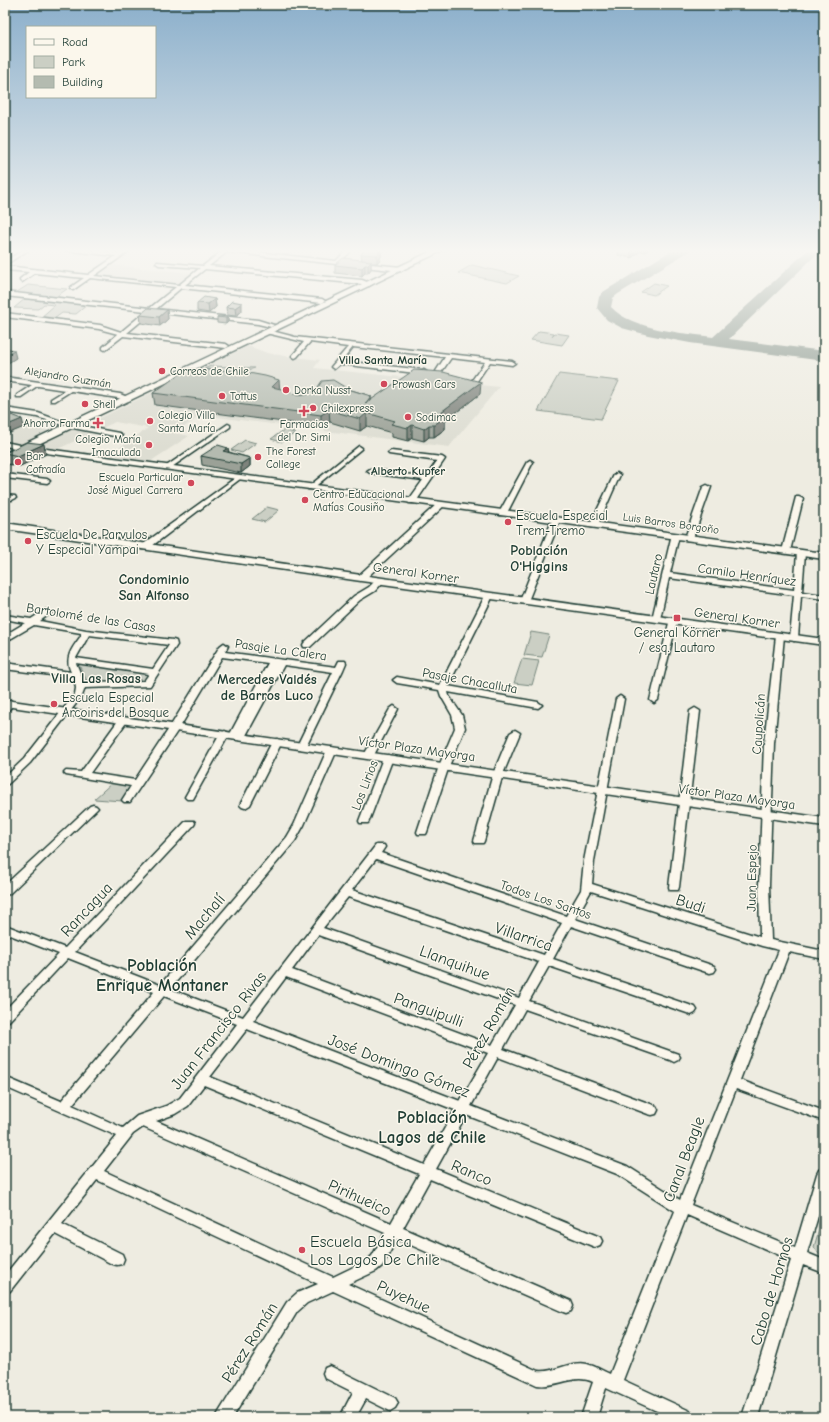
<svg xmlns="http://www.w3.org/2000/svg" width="829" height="1422" font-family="'Comic Neue',sans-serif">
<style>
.built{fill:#ddddd2}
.green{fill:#cbcfc4;stroke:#75867c}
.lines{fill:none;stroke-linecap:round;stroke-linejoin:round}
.taxiway{fill:#86948a;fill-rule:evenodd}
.minor-casing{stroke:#1f3d34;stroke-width:3}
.tertiary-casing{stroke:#1f3d34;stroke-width:3}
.primary-casing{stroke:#1f3d34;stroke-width:3}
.minor{fill:#fbf7ec;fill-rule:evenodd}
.tertiary{fill:#fbf7ec;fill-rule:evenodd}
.primary{fill:#fbf7ec;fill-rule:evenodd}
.wall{fill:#9ba197;stroke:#1f3d34}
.shaded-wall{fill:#7e837b;stroke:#1f3d34}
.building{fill:#b4bbb0;stroke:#1f3d34}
.poi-dot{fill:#d1495b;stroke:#fbf7ec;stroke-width:1.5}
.labels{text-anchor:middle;stroke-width:3;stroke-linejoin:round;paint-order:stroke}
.far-poi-label{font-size:11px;fill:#1f3d34;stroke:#fbf7ec;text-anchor:start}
.far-street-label{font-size:11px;fill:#1f3d34;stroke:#fbf7ec}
.far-neighbourhood-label{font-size:12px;font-weight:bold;fill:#1f3d34;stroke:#fbf7ec}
.poi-label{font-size:13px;fill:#1f3d34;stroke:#fbf7ec;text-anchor:start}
.street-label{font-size:13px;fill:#1f3d34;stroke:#fbf7ec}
.neighbourhood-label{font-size:14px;font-weight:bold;fill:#1f3d34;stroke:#fbf7ec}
.near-street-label{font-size:16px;fill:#1f3d34;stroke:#fbf7ec}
.near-poi-label{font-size:16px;fill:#1f3d34;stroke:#fbf7ec;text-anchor:start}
.near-neighbourhood-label{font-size:17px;font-weight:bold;fill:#1f3d34;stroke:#fbf7ec}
</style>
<rect width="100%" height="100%" fill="#eeece1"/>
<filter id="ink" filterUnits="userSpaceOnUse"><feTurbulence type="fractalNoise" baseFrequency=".025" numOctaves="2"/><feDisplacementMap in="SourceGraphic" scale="8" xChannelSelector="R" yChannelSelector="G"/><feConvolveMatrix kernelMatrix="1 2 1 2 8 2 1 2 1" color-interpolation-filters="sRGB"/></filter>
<g filter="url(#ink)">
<g class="built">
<polygon points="111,265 192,273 180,283 177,284 98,275 97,274"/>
<polygon points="248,346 267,353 285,356 320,360 314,368 499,387 449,447 202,415 175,433 189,436 151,461 109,455 148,428 115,422 20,467 5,463 5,425 13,421 60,434 93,418 98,419"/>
</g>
<g class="green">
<polygon points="472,265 519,276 507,283 458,273"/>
<polygon points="654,283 667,286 654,295 641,292"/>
<polygon points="28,285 67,289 54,298 14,294"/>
<polygon points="26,298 87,305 76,314 62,313 54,319 40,318 55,305 44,304 38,309 14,308"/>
<polygon points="539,331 554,333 552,336 555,333 569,335 562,345 531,340"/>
<polygon points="211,366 255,368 242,372 204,369"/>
<polygon points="559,374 619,381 601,419 538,411"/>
<polygon points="284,430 295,433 282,442 271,439"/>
<polygon points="245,440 256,443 242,453 231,450"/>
<polygon points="267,507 279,510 265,522 252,519"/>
<polygon points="531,632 549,635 542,657 524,655"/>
<polygon points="522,659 539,661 532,685 514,683"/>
<polygon points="78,663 149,673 144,683 88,683"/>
<polygon points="113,782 132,785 123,801 94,799"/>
<polygon points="824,1213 824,1256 819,1254 814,1247"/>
</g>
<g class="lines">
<path class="taxiway" d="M 674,249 L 690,249 L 688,252 L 618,294 L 613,298 L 611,307 C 632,330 684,333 713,337 L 809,249 L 822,249 L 729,339 L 824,351 L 824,361 L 690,343 L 648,335 L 622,328 L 607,320 L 597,308 L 599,297 L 603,292 Z"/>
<defs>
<g id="minor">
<polygon points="25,249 30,249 5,265 5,261"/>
<polygon points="60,249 75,249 120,253 127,249 132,249 94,276 179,285 200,268 159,265 156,263 157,262 203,266 221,252 209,250 207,249 230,249 336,261 348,249 353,249 341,261 401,267 404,269 401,271 227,252 209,266 362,280 372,284 369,286 362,284 205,269 185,285 322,299 325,301 322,303 181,288 156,309 258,320 274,325 271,327 258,324 152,312 127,333 226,344 229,346 226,348 123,336 105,350 103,349 103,347 118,334 99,329 5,317 5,313 100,325 121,332 146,311 5,296 5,292 150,308 176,287 90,278 73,290 71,289 71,287 84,278 35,273 22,282 20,281 20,279 29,272 5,270 5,266 88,275 116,256 62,250"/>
<polygon points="268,330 295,337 512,361 515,363 512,365 490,362 475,384 473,385 470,383 485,362 451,358 436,380 434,381 431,379 445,357 353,347 342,361 424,370 427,372 424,374 340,364 334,369 331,367 348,347 310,342 297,357 295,358 292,356 304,342 266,333 265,332"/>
<polygon points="35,383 40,384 21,397 17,397 17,395"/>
<polygon points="69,388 74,389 55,401 51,401 51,399"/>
<polygon points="5,408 38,413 66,423 63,425 37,417 5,412"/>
<polygon points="70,424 119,433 122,435 119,437 68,427 68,425"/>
<polygon points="228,424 230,425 230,427 169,469 165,469 165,467"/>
<polygon points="359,446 362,448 361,449 312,489 308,489 308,487"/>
<polygon points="391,451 442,457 445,459 415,503 409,503 408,501 423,480 370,473 367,471 370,469 426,477 437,461 389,454 388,453"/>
<polygon points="530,460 533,462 507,513 503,515 500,515 499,513 527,462"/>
<polygon points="617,473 620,475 598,525 594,527 591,527 590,525 614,475"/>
<polygon points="5,474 47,479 50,481 47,483 5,478"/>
<polygon points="238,476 240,477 240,479 148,549 142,549 142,545"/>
<polygon points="707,485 711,487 693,538 692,540 686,540 685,538 703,487"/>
<polygon points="5,495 15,496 16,498 12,500 5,499"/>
<polygon points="796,497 799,497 803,499 790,551 786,553 782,551"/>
<polygon points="438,503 444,503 445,505 364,580 358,580 357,578 358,576"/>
<polygon points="553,518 556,518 560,520 528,601 527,603 521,603 520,601"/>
<polygon points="672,534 678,534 679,536 670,573 794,590 797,553 801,551 805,553 802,592 824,595 824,599 801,596 798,638 794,641 790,638 794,595 669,578 660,619 656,621 653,621 652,619"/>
<polygon points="377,579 383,579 384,581 375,591 360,600 310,647 304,647 303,645 304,643 354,596 369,587"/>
<polygon points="486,594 492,594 493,596 448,686 538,702 542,705 538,708 448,692 449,696 462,715 465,728 449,766 427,832 426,834 418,834 417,832 439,766 455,728 452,715 441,696 439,690 397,683 393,680 397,677 440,685"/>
<path d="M 45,610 L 48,610 L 52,612 L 40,621 L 86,630 L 173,640 L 176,641 L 177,645 L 150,686 L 85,688 L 82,696 L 30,763 L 8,784 L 5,785 L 5,777 L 24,759 L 75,694 L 76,688 L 74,678 L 5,669 L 5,663 L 71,672 C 64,658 72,648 81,636 L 81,633 L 34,625 L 5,642 L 5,635 L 25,623 L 5,619 L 5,615 L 31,619 ZM 89,635 L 169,645 L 153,669 L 76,658 ZM 76,663 L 149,674 L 144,681 L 84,682 Z"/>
<polygon points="670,619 676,619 677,621 658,700 654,703 650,700"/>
<path d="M 780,633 L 784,636 L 774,743 L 769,885 L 771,940 L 824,951 L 824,959 L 789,952 L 740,1080 L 824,1111 L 824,1121 L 736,1089 L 691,1205 L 795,1248 L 817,1174 L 819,1170 L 824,1168 L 824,1196 L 807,1253 L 824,1260 L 824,1273 L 803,1265 L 758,1417 L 742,1417 L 791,1260 L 687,1215 L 623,1380 L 692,1412 L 695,1417 L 670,1417 L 606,1388 L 597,1417 L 581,1417 L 593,1382 C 574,1373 557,1388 537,1385 L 333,1291 L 307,1303 L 297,1312 L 233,1417 L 216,1417 L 287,1302 L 297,1293 L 318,1284 L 97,1180 L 62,1224 L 122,1254 L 124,1259 L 122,1264 L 117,1265 L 112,1264 L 55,1234 L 10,1291 L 5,1293 L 5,1275 L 117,1136 L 5,1087 L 5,1077 L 61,1101 L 154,992 L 68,958 L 9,1021 L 5,1023 L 5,1010 L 59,954 L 5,933 L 5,925 L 65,948 L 186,821 L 194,821 L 195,823 L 194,825 L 75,952 L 160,985 L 287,837 L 294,825 L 327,750 L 332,747 L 337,750 L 304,825 L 295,841 L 170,989 L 243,1017 L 376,845 L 384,845 L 385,847 L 381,853 L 566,916 L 581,890 L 584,861 L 616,699 L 620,696 L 624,699 L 594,861 L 592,884 L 760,937 L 759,885 L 764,743 L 776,636 ZM 376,859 L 562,923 L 544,955 L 352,890 ZM 591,891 L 762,946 L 779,950 L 680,1200 L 627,1166 L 471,1106 L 498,1057 L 648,1114 L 652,1115 L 656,1114 L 658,1110 L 656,1106 L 503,1049 L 525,1009 L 670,1060 L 674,1062 L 678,1060 L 680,1057 L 678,1054 L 529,1001 L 549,966 L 687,1013 L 691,1015 L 695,1013 L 697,1010 L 695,1007 L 553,959 L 571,926 L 706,972 L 710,973 L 714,972 L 716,969 L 714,966 L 575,919 ZM 348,897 L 539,962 L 519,998 L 323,928 ZM 318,935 L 515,1005 L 492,1045 L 292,970 ZM 286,977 L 488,1053 L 460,1101 L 253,1021 ZM 164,996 L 237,1024 L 180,1098 L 166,1106 L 137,1116 L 123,1128 L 72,1105 ZM 247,1029 L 455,1110 L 424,1165 L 210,1077 ZM 204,1085 L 419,1174 L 391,1223 L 156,1121 L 175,1114 L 188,1106 ZM 466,1115 L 617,1174 L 675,1211 L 610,1374 C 603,1371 595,1366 587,1364 C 571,1360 555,1373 538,1371 L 348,1284 L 376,1271 L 382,1266 L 397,1239 L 561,1311 L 566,1313 L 571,1311 L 573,1306 L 571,1301 L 403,1228 L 430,1179 L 590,1245 L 595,1247 L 600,1245 L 602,1241 L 600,1237 L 436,1169 ZM 143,1127 L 385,1233 L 372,1256 L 366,1261 L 333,1277 L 104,1171 L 133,1134 Z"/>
<polygon points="224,643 228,646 225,652 336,667 339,661 345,661 346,663 343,670 305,748 302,749 297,746 333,672 284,665 244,739 241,740 237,737 233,739 228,736 193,799 187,799 185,797 220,734 225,731 230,734 268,663 222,657 180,727 130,802 124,802 122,800 131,786 66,775 64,773 66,771 81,772 120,718 123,717 128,720 90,773 135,780 170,727 220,646"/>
<polygon points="10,700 14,703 8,711 5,712 5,703"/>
<polygon points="394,706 398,709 374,755 372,757 366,757 364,755 390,709"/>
<polygon points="695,708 700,711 679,887 678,890 670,890 669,887 690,711"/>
<polygon points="515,730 520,733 503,774 484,841 483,843 475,843 474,841 493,774 510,733"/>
<polygon points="277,739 282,742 250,805 245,808 242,807 240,805 272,742"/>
<polygon points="388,755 393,758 369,821 368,823 360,823 359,821 383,758"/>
<polygon points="93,805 96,806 98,808 96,810 9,894 5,895 5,885 90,806"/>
<polygon points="330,1366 395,1398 398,1403 395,1408 390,1411 366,1399 356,1417 340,1417 353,1392 325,1378 323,1373 325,1368"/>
</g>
<g id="tertiary">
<polygon points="5,377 120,394 132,399 128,401 118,398 5,381"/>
<polygon points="5,442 24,446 824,553 824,559 24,450 5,446"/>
<polygon points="5,523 361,575 824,639 824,645 361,581 5,529"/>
<polygon points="5,700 824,818 824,826 5,706"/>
</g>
<polygon id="primary" points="436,249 446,249 5,460 5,453"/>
</defs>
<use href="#minor" class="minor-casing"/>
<use href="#tertiary" class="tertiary-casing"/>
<use href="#primary" class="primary-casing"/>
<use href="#minor" class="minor"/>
<use href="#tertiary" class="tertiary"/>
<use href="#primary" class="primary"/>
</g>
<g class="wall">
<polygon points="381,249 381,257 380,258 380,260 377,263 371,263 371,269 368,273 365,273 362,276 335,273 335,265 362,260 361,254"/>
<polygon points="618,249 650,249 645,252 641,251 631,258 618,255"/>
<polygon points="215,299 216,307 209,313 197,311 197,303"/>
<polygon points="232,301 242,311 236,316 227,315 226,307"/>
<polygon points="167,310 168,319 160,326 141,323 140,315"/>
<polygon points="217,317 228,317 228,322 226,324 217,323"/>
<polygon points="280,389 293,394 306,395 348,389 371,396 371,400 480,394 445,421 445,429 434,437 429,437 424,441 412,438 408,441 392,437 392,433 367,426 360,431 330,422 321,427 155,405 153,393"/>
<polygon points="228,448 229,452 250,458 250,466 241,473 202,465 201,456"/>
<polygon points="5,453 46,454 20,466 6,464 5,458"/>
</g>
<g class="shaded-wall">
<polygon points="381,249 381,257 380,258 380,260 377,263 377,255 378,252"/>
<polygon points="634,249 642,249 641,251 631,258 631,250"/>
<polygon points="645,249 650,249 645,252"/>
<polygon points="371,261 371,269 368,273 368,265"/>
<polygon points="365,265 365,273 362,276 362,268"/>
<polygon points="215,299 216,307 209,313 208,304"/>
<polygon points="242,303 242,311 236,316 235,308"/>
<polygon points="167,310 168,319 160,326 159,317"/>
<polygon points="228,317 228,322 226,324 226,318"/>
<polygon points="14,350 16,358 5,365 5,356"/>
<polygon points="279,380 280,392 272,387"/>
<polygon points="481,382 480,394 445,421 445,429 434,437 434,425 437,415"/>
<polygon points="371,396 371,408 367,413 367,426 360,431 360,419 365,404"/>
<polygon points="329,410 330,422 321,427 321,415"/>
<polygon points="22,419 24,427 5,435 5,426"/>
<polygon points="412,425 412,438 408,441 408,428"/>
<polygon points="429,425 429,437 424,441 424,429"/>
<polygon points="44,444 46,454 20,466 18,456"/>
<polygon points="228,448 229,456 223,451"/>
<polygon points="250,458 250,466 241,473 241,464"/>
</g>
<g class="building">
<polygon points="366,249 381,249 378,252 380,252 377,255 361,254"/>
<polygon points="625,249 634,249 631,250"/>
<polygon points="343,258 371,261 368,265 365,265 362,268 335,265"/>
<polygon points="204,297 215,299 208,304 197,303"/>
<polygon points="232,301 242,303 235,308 226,307"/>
<polygon points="148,308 167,310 159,317 140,315"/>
<polygon points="219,316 228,317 226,318 217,317"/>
<polygon points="5,348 14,350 5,356"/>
<polygon points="187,369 238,371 265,376 279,380 272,387 290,391 293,394 306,395 316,390 322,381 333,380 348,389 371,396 365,404 414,370 443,372 481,382 437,415 445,417 434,425 429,425 424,429 412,425 408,428 391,424 395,421 367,413 360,419 329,410 321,415 153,393"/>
<polygon points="12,415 22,419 5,426 5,418"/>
<polygon points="27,442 44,444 18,456 5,453"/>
<polygon points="218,445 228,448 223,451 250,458 241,464 201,456"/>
</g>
</g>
<linearGradient id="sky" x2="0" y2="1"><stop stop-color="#8bafcb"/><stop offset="0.56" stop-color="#f7f6f2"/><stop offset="1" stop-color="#f7f6f2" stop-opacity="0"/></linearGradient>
<rect width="829" height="448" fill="url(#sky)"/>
<g class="poi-dot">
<circle cx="162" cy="371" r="4"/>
<circle cx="384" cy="384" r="4"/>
<circle cx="286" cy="390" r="4"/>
<circle cx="222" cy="396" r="4"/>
<circle cx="85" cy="404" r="4"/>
<circle cx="313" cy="408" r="4"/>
<path d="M302 405h4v4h4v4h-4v4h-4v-4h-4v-4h4z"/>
<circle cx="408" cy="417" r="4"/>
<circle cx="150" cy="421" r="4"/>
<path d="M96 417h4v4h4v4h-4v4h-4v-4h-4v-4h4z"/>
<circle cx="149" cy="445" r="4"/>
<circle cx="258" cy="457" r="4"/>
<circle cx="18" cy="462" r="4"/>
<circle cx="191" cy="483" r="4"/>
<circle cx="305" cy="500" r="4"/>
<circle cx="508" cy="522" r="4"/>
<circle cx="28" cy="541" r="4"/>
<rect x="673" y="614" width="8" height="8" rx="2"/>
<circle cx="54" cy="704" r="4"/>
<circle cx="302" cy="1250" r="4"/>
</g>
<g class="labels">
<g class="far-poi-label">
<text x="170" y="375">Correos de Chile</text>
<text x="392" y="388">Prowash Cars</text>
<text x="294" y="394">Dorka Nusst</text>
<text x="230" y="400">Tottus</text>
<text x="93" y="408">Shell</text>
<text x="321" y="412">Chilexpress</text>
<text x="158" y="419">Colegio Villa<tspan x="158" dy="13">Santa María</tspan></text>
<text x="416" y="421">Sodimac</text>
<text x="90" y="427" text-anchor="end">Ahorro Farma</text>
<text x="304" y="428" text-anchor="middle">Farmacias<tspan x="304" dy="13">del Dr. Simi</tspan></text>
<text x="141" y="443" text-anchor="end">Colegio María<tspan x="141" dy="13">Imaculada</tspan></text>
<text x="266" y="455">The Forest<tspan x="266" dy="13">College</tspan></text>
<text x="26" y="460">Bar<tspan x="26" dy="13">Cofradía</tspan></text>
<text x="183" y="481" text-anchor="end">Escuela Particular<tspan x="183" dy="13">José Miguel Carrera</tspan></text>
<text x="313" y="498">Centro Educacional<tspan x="313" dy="13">Matías Cousiño</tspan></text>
</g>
<g class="far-street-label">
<text transform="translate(68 377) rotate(9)" y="4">Alejandro Guzmán</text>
<text transform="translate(671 523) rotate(8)" y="4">Luis Barros Borgoño</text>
</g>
<g class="far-neighbourhood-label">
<text x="383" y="364">Villa Santa María</text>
<text x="408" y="475">Alberto Kupfer</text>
</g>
<g class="poi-label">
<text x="516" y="520">Escuela Especial<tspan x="516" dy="15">Trem-Tremo</tspan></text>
<text x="36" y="539">Escuela De Parvulos<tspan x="36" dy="15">Y Especial Yampai</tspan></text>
<text x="677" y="637" text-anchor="middle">General Körner<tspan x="677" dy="15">/ esq. Lautaro</tspan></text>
<text x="62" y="702">Escuela Especial<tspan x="62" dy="15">Arcoiris del Bosque</tspan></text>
</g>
<g class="street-label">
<text transform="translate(416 572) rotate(8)" y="5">General Korner</text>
<text transform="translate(653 574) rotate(-77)" y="5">Lautaro</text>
<text transform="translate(747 574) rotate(8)" y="5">Camilo Henríquez</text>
<text transform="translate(91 617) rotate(9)" y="5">Bartolomé de las Casas</text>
<text transform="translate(737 617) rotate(8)" y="5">General Korner</text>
<text transform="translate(281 649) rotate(8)" y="5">Pasaje La Calera</text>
<text transform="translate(470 680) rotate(10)" y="5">Pasaje Chacalluta</text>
<text transform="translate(758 724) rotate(-86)" y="5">Caupolicán</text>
<text transform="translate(417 748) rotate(8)" y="5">Víctor Plaza Mayorga</text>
<text transform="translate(364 785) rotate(-69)" y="5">Los Lirios</text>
<text transform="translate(737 796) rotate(8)" y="5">Víctor Plaza Mayorga</text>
<text transform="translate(751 878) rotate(-89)" y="5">Juan Espejo</text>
<text transform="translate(546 899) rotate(19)" y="5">Todos Los Santos</text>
</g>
<g class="neighbourhood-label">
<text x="539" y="555">Población<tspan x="539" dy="16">O'Higgins</tspan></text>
<text x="154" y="584">Condominio<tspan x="154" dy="16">San Alfonso</tspan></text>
<text x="96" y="683">Villa Las Rosas</text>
<text x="267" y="684">Mercedes Valdés<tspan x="267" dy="16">de Barros Luco</tspan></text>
</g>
<g class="near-street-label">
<text transform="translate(691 903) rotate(18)" y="6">Budi</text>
<text transform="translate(86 909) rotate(-47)" y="6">Rancagua</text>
<text transform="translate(204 916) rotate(-50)" y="6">Machalí</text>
<text transform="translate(524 936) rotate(19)" y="6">Villarrica</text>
<text transform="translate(455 962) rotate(20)" y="6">Llanquihue</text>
<text transform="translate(429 1009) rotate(20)" y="6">Panguipulli</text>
<text transform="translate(488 1027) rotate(-61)" y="6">Pérez Román</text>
<text transform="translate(218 1030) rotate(-52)" y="6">Juan Francisco Rivas</text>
<text transform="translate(399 1065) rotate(21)" y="6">José Domingo Gómez</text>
<text transform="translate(683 1159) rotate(-69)" y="6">Canal Beagle</text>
<text transform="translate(472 1172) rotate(23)" y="6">Ranco</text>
<text transform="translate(360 1197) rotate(24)" y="6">Pirihueico</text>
<text transform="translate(771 1291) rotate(-73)" y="6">Cabo de Hornos</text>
<text transform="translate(404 1296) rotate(25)" y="6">Puyehue</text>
<text transform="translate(249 1342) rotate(-58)" y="6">Pérez Román</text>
</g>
<g class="near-poi-label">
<text x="310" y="1247">Escuela Básica<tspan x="310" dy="18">Los Lagos De Chile</tspan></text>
</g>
<g class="near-neighbourhood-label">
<text x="162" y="971">Población<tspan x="162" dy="20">Enrique Montaner</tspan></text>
<text x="432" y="1123">Población<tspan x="432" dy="20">Lagos de Chile</tspan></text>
</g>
</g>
<rect width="829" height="1422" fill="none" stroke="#fbf7ec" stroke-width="20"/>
<rect x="10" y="10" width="809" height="1402" fill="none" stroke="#1f3d34" stroke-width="1.5" filter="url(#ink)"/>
<rect x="26" y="26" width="130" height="72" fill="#fbf7ec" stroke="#a3ada2"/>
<rect x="34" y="39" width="20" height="6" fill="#fbf7ec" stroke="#a3ada2"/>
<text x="62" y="46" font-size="12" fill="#1f3d34">Road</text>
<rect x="34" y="56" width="20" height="12" fill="#cbcfc4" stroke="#a3ada2"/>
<text x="62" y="66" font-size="12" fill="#1f3d34">Park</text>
<rect x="34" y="76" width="20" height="12" fill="#b4bbb0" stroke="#a3ada2"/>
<text x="62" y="86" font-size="12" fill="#1f3d34">Building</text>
</svg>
